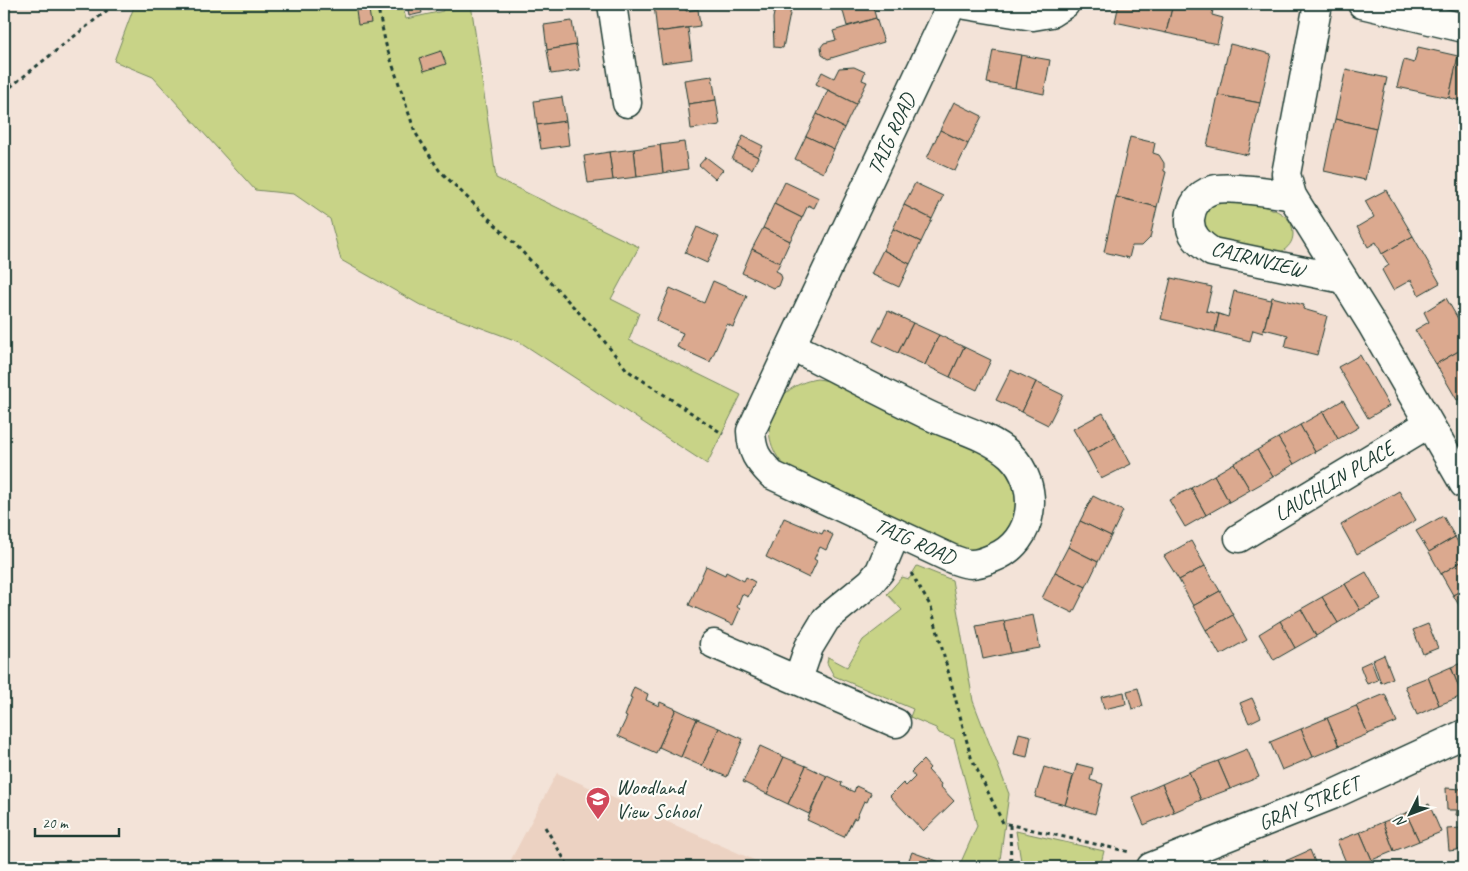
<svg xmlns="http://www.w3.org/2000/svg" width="1468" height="871" font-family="Caveat,sans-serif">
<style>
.built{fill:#ecd2c2}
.green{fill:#c8d387;stroke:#74885e}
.building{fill:#dba98f;stroke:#1f3d34}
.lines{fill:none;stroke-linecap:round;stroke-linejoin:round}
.minor-casing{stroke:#1f3d34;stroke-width:31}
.path{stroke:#1f3d34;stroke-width:3;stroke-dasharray:4 4;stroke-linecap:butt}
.minor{stroke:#fdfcf7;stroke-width:28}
.labels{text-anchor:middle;stroke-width:4.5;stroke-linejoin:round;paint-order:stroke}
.street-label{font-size:21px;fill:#1f3d34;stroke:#fdfcf7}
.poi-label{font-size:21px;fill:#1f3d34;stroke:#fdfcf7;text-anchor:start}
</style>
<rect width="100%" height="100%" fill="#f3e3d8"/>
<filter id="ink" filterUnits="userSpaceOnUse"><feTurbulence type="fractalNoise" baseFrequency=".02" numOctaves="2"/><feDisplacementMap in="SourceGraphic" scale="10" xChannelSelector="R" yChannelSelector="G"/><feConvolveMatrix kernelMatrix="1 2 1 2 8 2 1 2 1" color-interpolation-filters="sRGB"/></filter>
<g filter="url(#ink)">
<polygon class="built" points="557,773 770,867 507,867"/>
<g class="green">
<polygon points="135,4 402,4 406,19 443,11 442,4 471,4 496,178 639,247 611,299 639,313 629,340 741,395 707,464 520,342 422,306 341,260 330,219 294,194 255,190 153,77 114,61"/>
<path d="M 1227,200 C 1247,204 1294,205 1293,234 C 1293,242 1288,248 1281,252 L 1219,244 L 1203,227 C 1205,209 1210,204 1227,200 Z"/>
<path d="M 817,379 L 838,382 L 989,454 L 1004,463 L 1021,496 L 1014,525 L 991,548 L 961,552 L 789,470 C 752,437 770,386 817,379 Z"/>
<polygon points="917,566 952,580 973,701 1009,794 999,867 970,867 961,862 977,826 954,739 939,733 936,728 910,717 913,709 834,676 827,663 828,657 847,667 863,640 902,610 887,594 902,577 909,579"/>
<polygon points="1016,831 1104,851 1100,867 1022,867"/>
</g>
<g class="building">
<polygon points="355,4 368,4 371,23 358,25"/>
<polygon points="407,4 420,4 422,13 409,16"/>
<polygon points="426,4 440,4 441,8 428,10"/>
<polygon points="654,4 685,4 686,11 698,9 700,26 657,32"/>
<polygon points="776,4 792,4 783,48 774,47 773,18"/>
<polygon points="841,4 872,4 876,18 847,26"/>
<polygon points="1119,4 1173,4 1166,33 1115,22"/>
<polygon points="1173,4 1214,4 1212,15 1223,18 1217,44 1166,33"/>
<polygon points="876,18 884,42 828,59 822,55 821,47 824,43 836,40 833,31"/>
<polygon points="572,21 576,45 547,50 544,25"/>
<polygon points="688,28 692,59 662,63 657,32"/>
<polygon points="1230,44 1271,54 1260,103 1218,95"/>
<polygon points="576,45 580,70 551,74 547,50"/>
<polygon points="1418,47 1458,56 1449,98 1397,87 1404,60 1414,63"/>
<polygon points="993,50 1021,55 1015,88 987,83"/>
<polygon points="441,51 446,64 424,71 420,58"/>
<polygon points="1021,55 1050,60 1044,94 1015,88"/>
<polygon points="1458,56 1464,58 1464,102 1449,98"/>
<polygon points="854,67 865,72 862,80 867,82 856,104 816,84 822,72 834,78 839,68"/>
<polygon points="1346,69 1387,78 1376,128 1335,119"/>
<polygon points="712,76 716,100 688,104 684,80"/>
<polygon points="828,90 856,104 844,128 817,114"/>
<polygon points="1218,95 1260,103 1248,155 1207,146"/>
<polygon points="562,97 566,121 537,125 534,101"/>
<polygon points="716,100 720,125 691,129 688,104"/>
<polygon points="954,102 982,116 968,144 940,130"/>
<polygon points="817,114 844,128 834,149 806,136"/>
<polygon points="1335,119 1376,128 1365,180 1324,171"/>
<polygon points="566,121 569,145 541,149 537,125"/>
<polygon points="940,130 968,144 955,171 927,158"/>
<polygon points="743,136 763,146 758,157 738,147"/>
<polygon points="806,136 834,149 823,173 795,159"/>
<polygon points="1130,137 1155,143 1153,153 1159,155 1164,163 1164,171 1166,172 1157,207 1116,197"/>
<polygon points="684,142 688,169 663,173 660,145"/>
<polygon points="660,145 663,173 637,177 634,149"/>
<polygon points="738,147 758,157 752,169 732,159"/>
<polygon points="634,149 637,177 613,180 609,152"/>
<polygon points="609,152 613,180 588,183 584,156"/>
<polygon points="706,157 723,170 715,179 699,165"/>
<polygon points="785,182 819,198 814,208 808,205 802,218 774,204"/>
<polygon points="915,183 943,196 932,219 904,205"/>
<polygon points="1386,190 1413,236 1382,254 1376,242 1368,247 1357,227 1374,217 1365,201"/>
<polygon points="1116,197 1157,207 1150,238 1142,246 1132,246 1129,258 1104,252"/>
<polygon points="774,204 802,218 790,241 763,228"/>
<polygon points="904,205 932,219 921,242 893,229"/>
<polygon points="697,227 719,237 707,263 685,253"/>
<polygon points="763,228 790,241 780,263 752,249"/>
<polygon points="893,229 921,242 910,264 883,250"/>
<polygon points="1413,236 1440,283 1419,295 1411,280 1393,290 1382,270 1389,265 1382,254"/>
<polygon points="752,249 780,263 776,271 780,273 782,278 779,286 773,288 742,273"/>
<polygon points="883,250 910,264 899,287 871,274"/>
<polygon points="1171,278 1212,287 1206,311 1219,314 1215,332 1161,319"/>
<polygon points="713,281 747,296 733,327 727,324 710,362 677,347 683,333 656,321 670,288 704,303"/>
<polygon points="1234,291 1271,300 1263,333 1253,330 1250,341 1215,332 1219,314 1228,317"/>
<polygon points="1272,297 1304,305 1303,309 1327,316 1317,355 1285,347 1288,335 1264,329"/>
<polygon points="1446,298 1464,329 1464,348 1436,364 1415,330 1429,322 1424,312"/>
<polygon points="888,311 913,323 898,353 873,341"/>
<polygon points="913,323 939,335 925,365 898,353"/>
<polygon points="939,335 964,347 950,377 925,365"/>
<polygon points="964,347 991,360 977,390 950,377"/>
<polygon points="1464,348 1464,396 1457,400 1436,364"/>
<polygon points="1360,355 1389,406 1368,418 1338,367"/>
<polygon points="1011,370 1036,382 1022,412 996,400"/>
<polygon points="1036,382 1063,395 1048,425 1022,412"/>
<polygon points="1343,400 1359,427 1338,439 1323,412"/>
<polygon points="1323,412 1338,439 1315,452 1300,425"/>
<polygon points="1103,413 1116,437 1087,453 1073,429"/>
<polygon points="1300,425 1315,452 1294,464 1278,438"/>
<polygon points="1116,437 1131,464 1101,479 1087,453"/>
<polygon points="1278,438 1294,464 1273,477 1257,450"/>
<polygon points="1257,450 1273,477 1250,490 1234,463"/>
<polygon points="1234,463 1250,490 1229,502 1214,475"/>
<polygon points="1214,475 1229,502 1206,515 1191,488"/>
<polygon points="1191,488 1206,515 1185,527 1169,500"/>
<polygon points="1399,491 1416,520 1357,554 1341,525"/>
<polygon points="1093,496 1123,511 1111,536 1080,521"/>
<polygon points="1443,516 1455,537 1429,552 1416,531"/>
<polygon points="784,518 822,534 824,530 833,535 826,550 820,547 814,559 817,561 809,578 766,557"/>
<polygon points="1080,521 1111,536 1098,562 1068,547"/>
<polygon points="1455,537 1464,553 1464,560 1441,574 1429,552"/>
<polygon points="1191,541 1205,566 1179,580 1164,556"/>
<polygon points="1068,547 1098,562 1086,587 1055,572"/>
<polygon points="1464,560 1464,589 1453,595 1441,574"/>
<polygon points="706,566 725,575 726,572 744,581 746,577 755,582 748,597 742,594 737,607 740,609 733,625 689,605"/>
<polygon points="1205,566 1220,591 1193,606 1179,580"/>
<polygon points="1055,572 1086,587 1073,613 1042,598"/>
<polygon points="1366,572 1381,599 1360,610 1345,584"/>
<polygon points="1345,584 1360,610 1338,623 1322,597"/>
<polygon points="1464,589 1464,614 1453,595"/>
<polygon points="1220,591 1233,615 1206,630 1193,606"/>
<polygon points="1322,597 1338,623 1316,636 1301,609"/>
<polygon points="1301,609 1316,636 1295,648 1280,621"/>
<polygon points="1033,615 1040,648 1011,653 1004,621"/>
<polygon points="1233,615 1247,640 1220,655 1206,630"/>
<polygon points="1004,621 1011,653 983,659 976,626"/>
<polygon points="1280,621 1295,648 1274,660 1259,634"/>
<polygon points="1428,624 1438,648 1423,654 1413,630"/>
<polygon points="1384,655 1393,678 1381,683 1373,660"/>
<polygon points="1371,661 1378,680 1367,684 1360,666"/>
<polygon points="1464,662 1464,695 1462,696 1451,667"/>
<polygon points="1451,667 1462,696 1439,705 1428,677"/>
<polygon points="1428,677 1439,705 1417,715 1405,686"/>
<polygon points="634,687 648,694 646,700 659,706 660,702 676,709 656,753 618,736 627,717 625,716 632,698 630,697"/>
<polygon points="1138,688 1143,706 1132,709 1127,691"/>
<polygon points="1124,692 1126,704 1104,709 1101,697"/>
<polygon points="1385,694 1397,722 1368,734 1356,706"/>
<polygon points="1252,698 1261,717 1249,723 1240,703"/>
<polygon points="1356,706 1368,734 1339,746 1327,718"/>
<polygon points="676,709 697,719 681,757 659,747"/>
<polygon points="1327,718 1339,746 1313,757 1301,729"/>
<polygon points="697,719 719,728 702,766 681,757"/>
<polygon points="719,728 743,739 727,777 702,766"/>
<polygon points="1301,729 1313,757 1282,770 1270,742"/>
<polygon points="1019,733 1031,736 1027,757 1014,754"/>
<polygon points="760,746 784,757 767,794 743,782"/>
<polygon points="1247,749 1259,777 1230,789 1218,761"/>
<polygon points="784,757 806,766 788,804 767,794"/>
<polygon points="923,760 930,768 928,770 941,784 940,786 954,801 923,831 890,796 903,783 906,786 915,777 911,772"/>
<polygon points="1218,761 1230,789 1201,800 1189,772"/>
<polygon points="1077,764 1093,768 1090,780 1103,784 1095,814 1065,805"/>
<polygon points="806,766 827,776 809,814 788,804"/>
<polygon points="1044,767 1073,776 1065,805 1035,797"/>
<polygon points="1189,772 1201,800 1174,812 1162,784"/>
<polygon points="827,776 842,783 841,786 854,792 856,786 871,793 867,802 864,801 856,819 854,818 844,837 807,820"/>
<polygon points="1162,784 1174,812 1144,825 1132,797"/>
<polygon points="1461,786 1464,786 1464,817 1456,815 1457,810 1447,810 1446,788 1461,789"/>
<polygon points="1429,804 1441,832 1419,841 1406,813"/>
<polygon points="1406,813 1419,841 1394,851 1383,822"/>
<polygon points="1383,822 1394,851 1372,860 1360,832"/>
<polygon points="1461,828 1463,849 1449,851 1447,829"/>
<polygon points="1360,832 1372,860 1355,867 1348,867 1337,841"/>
<polygon points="1310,850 1317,867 1283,867 1281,863"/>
<polygon points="912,852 954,867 906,867"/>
<polygon points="1281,863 1283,867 1271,867"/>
</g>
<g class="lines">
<defs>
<g id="minor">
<polyline points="612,4 627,103"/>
<polyline points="960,4 1033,16 1051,13 1065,4"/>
<polyline points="1318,4 1286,174 1292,196 1371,323 1464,484"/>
<polyline points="1362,4 1464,28"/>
<path d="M 1292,196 C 1277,193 1225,185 1212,190 C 1199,194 1191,206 1190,219 C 1189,235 1200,244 1212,252 L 1343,279"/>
<path d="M 792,346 C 837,369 882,393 928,415 C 953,427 988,435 1010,455 C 1042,485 1035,542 993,558 C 986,561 977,564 971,564 C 965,564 958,561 952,559 L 772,475 C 757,459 752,453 751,431 L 952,4"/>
<polyline points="1239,538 1428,424"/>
<polyline points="714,644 896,723"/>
<polyline points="798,679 809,647 826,619 871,582 880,571 896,533"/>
<polyline points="1151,867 1332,795 1464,734"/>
</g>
</defs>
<use href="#minor" class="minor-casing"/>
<g class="path">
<polyline points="377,4 386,45 415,132 439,170 515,244 597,332 627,370 723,434"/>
<polyline points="4,92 115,4"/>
<polyline points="911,573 931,607 971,757 1003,823 1130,852"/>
<polyline points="1010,825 1011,867"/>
<polyline points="545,827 569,867"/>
</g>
<use href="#minor" class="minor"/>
</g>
</g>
<defs>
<symbol id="school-pin" viewBox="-11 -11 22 30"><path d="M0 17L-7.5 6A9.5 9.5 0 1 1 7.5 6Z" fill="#d1495b" stroke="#fdfcf7"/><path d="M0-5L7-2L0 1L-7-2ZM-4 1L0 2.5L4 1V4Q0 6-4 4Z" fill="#fff"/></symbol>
</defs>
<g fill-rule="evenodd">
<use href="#school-pin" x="584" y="785" width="28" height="38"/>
</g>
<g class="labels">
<g class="street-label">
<text transform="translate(891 134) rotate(-65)" y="7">TAIG ROAD</text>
<text transform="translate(1258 259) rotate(14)" y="7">CAIRNVIEW</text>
<text transform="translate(1334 481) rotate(-31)" y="7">LAUCHLIN PLACE</text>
<text transform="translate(915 541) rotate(24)" y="7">TAIG ROAD</text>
<text transform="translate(1309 803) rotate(-23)" y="7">GRAY STREET</text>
</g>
<g class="poi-label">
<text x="616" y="794">Woodland<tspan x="616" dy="24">View School</tspan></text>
</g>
</g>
<rect width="1468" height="871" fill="none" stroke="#fdfcf7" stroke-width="20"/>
<rect x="10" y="10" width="1448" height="851" fill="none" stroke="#1f3d34" stroke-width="2" filter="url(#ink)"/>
<g transform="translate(1410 814) rotate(228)" stroke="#fdfcf7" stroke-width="4" paint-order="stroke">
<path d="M0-4L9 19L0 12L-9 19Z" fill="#1f3d34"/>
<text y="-8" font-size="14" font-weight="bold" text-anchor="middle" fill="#1f3d34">N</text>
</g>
<path d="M35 828v8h84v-8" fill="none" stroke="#1f3d34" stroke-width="2.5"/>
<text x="42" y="828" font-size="15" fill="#1f3d34" stroke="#fdfcf7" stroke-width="4" paint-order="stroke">20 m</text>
</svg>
